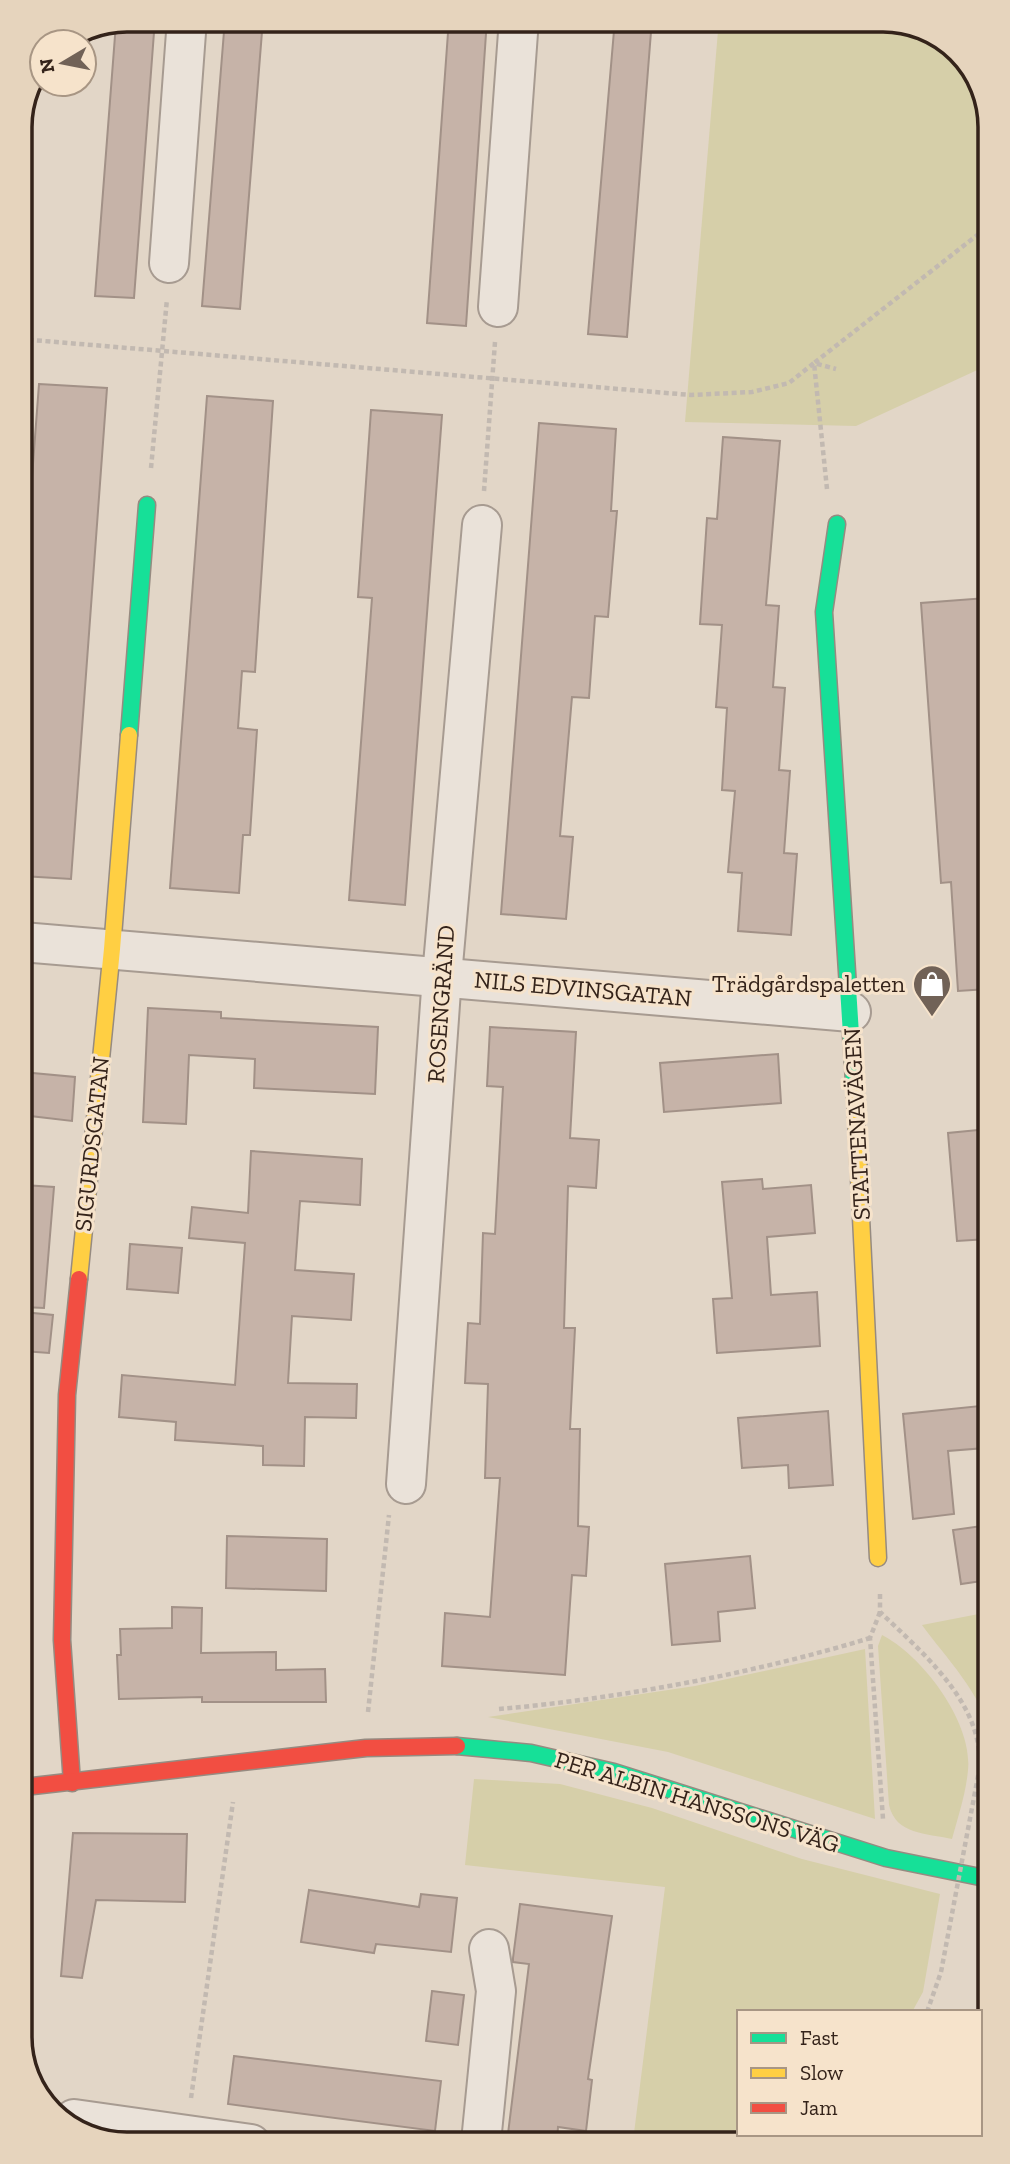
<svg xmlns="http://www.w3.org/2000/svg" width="1010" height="2164" font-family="'Zilla Slab',serif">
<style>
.green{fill:#d6cfa9}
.building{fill:#c6b3a8;stroke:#a29187;stroke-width:2}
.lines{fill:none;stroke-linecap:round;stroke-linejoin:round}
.street-casing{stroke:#a79b91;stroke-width:42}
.fast-casing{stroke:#968b81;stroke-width:19}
.slow-casing{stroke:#968b81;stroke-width:19}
.jam-casing{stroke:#968b81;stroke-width:19}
.path{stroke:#c2b9b1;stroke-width:4.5;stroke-dasharray:5 3.5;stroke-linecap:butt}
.street{stroke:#eae2d9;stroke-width:38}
.fast{stroke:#16e098;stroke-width:16}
.slow{stroke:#ffcf43;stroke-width:16}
.jam{stroke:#f24e42;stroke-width:16}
.path-bridge{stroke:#c2b9b1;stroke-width:4.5;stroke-dasharray:5 3.5;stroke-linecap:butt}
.labels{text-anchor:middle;stroke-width:6;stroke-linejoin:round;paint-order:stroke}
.poi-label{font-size:24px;fill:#34231a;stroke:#f6e3cb;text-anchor:end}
.street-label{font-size:24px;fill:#34231a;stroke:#f6e3cb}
.rim{fill:none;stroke:#34231a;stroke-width:3.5}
</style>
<rect width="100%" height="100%" fill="#e2d6c7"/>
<g class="green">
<polygon points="719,19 891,20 949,42 985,91 986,366 856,426 685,422"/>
<path d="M 989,1612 L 990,1734 C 982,1694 946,1658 922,1625 Z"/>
<path d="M 882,1635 C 923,1656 973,1723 968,1770 C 966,1793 958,1817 952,1839 C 926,1833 896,1835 889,1805 L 878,1646 Z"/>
<polygon points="865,1649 875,1819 668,1752 488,1717 695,1686"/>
<polygon points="474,1779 560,1784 652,1808 802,1859 940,1894 923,1992 912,2012 739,2012 739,2134 793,2134 787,2140 633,2141 665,1887 465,1865"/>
<polygon points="990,1786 990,1847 979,1845"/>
</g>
<g class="building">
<polygon points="126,19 155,19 134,298 95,296 116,23"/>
<polygon points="225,19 263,19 240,309 202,306"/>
<polygon points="449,19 487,19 466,326 427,323"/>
<polygon points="615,19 652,19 627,337 588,334"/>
<polygon points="39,384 107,388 71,879 22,876 21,623"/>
<polygon points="207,396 273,401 255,672 242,671 238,728 257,730 250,835 243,835 239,893 170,888"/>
<polygon points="371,410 442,415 405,905 349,900 372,598 358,597"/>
<polygon points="539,423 616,429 611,511 617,511 608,617 595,616 589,698 572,697 560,836 573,837 566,919 501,914"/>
<polygon points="723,437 780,441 766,605 779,606 773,687 785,688 779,770 790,771 784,853 797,854 791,935 738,931 742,873 728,872 735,791 722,790 727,708 716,707 722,625 700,624 707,518 717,519"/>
<polygon points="986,598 988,989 958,991 951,882 941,883 921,603"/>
<polygon points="148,1008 221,1012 221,1018 378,1027 375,1094 254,1088 255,1059 189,1055 186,1124 143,1122"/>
<polygon points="490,1027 576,1032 570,1138 599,1140 596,1188 568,1186 564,1328 575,1328 570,1429 580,1429 578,1526 589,1527 586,1576 572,1575 565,1675 442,1666 445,1613 490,1617 500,1478 485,1478 488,1384 465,1383 468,1323 480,1324 483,1233 495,1234 503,1087 487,1086"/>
<polygon points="778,1054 781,1103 664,1112 660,1063"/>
<polygon points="22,1072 75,1077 72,1121 22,1115"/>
<polygon points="988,1129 988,1239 957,1241 948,1133"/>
<polygon points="251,1151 362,1159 360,1205 300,1201 295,1270 354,1274 351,1320 292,1316 288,1383 357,1384 356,1418 305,1417 304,1466 263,1465 263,1446 175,1440 176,1422 119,1417 122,1375 235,1385 245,1243 189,1238 192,1207 248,1213"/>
<polygon points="762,1179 763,1189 811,1185 815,1233 767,1237 771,1295 817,1292 820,1346 717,1353 713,1299 732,1298 722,1182"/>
<polygon points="23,1185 54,1187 44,1308 23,1307"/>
<polygon points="130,1244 182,1248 178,1293 127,1289"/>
<polygon points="23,1312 53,1315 49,1353 23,1351"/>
<polygon points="980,1406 985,1448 948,1451 954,1514 913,1519 903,1414"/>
<polygon points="828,1411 833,1485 789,1488 788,1465 742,1468 738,1418"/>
<polygon points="989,1525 989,1580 961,1584 953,1530"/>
<polygon points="227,1536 327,1539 326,1591 226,1588"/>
<polygon points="750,1556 755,1608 718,1612 720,1641 672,1645 665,1564"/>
<polygon points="172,1607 202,1608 201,1653 276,1652 276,1670 325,1669 326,1702 202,1702 202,1697 119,1699 117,1655 121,1655 120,1629 172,1628"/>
<polygon points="73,1833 187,1834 185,1902 96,1900 82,1978 61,1976"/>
<polygon points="309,1890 419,1907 421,1894 457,1898 451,1952 376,1944 374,1953 301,1942"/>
<polygon points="520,1904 612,1916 588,2079 592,2080 586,2131 558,2127 557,2141 507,2142 529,1964 513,1962 513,1958"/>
<polygon points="432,1991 464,1995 458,2045 426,2041"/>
<polygon points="234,2056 441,2081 435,2131 228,2104"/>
</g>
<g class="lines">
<defs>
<g id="street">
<polyline points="169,263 187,19"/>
<polyline points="498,307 519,19"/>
<polyline points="22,942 851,1012"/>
<polyline points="406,1484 442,976 482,525"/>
<polyline points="73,2127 74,2119 251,2144"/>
<polyline points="481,2142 496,1991 489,1949"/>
</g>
<g id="fast">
<polyline points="837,524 824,612 855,1097"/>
<polyline points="129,735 147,505"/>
<polyline points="457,1746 531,1753 614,1772 886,1858 990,1879"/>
</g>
<g id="slow">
<polyline points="855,1097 878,1558"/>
<polyline points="79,1279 112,949 129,735"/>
</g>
<g id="jam">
<polyline points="72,1783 62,1640 67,1395 79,1279"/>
<polyline points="24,1787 366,1748 457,1746"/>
</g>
</defs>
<use href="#street" class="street-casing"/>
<use href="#fast" class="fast-casing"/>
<use href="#slow" class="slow-casing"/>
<use href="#jam" class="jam-casing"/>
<g class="path">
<polyline points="20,339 691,395 752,392 789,383 814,363 836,369"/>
<polyline points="151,468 167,299"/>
<polyline points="827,489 814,363 985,229"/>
<polyline points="484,491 495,342"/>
<path d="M 880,1594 L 880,1612 C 924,1654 986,1706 979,1771"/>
<polyline points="880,1612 870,1638 883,1819"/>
<path d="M 499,1709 C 617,1699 756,1673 870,1638"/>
<polyline points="368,1712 389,1515"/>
<polyline points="927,2012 941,1972"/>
<polyline points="191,2098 233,1802"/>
<polyline points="805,2140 811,2134"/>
</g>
<use href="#street" class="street"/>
<use href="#fast" class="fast"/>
<use href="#slow" class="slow"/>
<use href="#jam" class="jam"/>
<polyline class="path-bridge" points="941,1972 979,1771"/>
</g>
<defs>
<symbol id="shop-pin" viewBox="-11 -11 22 30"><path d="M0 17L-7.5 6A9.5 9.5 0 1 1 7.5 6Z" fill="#716257" stroke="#f6e3cb"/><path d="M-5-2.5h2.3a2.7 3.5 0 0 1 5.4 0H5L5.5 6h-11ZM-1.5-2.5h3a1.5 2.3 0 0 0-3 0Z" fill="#fff"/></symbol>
</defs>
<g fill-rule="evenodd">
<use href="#shop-pin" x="910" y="962" width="44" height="60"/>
</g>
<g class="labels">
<g class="poi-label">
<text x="905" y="992">Trädgårdspaletten</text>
</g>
<g class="street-label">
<text transform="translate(583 989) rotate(5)" y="8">NILS EDVINSGATAN</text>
<text transform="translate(441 1004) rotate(-86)" y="8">ROSENGRÄND</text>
<text transform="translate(857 1124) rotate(-93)" y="8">STATTENAVÄGEN</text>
<text transform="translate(92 1144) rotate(-84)" y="8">SIGURDSGATAN</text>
<text transform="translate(697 1802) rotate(17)" y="8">PER ALBIN HANSSONS VÄG</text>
</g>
</g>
<path d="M0 0H1010V2164H0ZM127 32H883A95 95 0 0 1 978 127V2037A95 95 0 0 1 883 2132H127A95 95 0 0 1 32 2037V127A95 95 0 0 1 127 32Z" fill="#e6d4bd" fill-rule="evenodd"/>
<path class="rim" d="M127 32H883A95 95 0 0 1 978 127V2037A95 95 0 0 1 883 2132H127A95 95 0 0 1 32 2037V127A95 95 0 0 1 127 32Z"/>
<rect x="737" y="2010" width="245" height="126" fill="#f6e3cb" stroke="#a89684" stroke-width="2"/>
<rect x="751" y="2033" width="35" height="10" fill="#16e098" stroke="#a89684" stroke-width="2"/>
<text x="800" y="2045" font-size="21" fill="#34231a">Fast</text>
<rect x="751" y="2068" width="35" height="10" fill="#ffcf43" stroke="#a89684" stroke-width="2"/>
<text x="800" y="2080" font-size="21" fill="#34231a">Slow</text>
<rect x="751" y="2103" width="35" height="10" fill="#f24e42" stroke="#a89684" stroke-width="2"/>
<text x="800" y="2115" font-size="21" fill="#34231a">Jam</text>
<g transform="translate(63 63) rotate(260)"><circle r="33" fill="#f6e3cb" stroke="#a89684" stroke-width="2"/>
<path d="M0-5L12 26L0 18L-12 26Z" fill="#716257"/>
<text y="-10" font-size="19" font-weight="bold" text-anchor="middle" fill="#34231a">N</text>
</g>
</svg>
